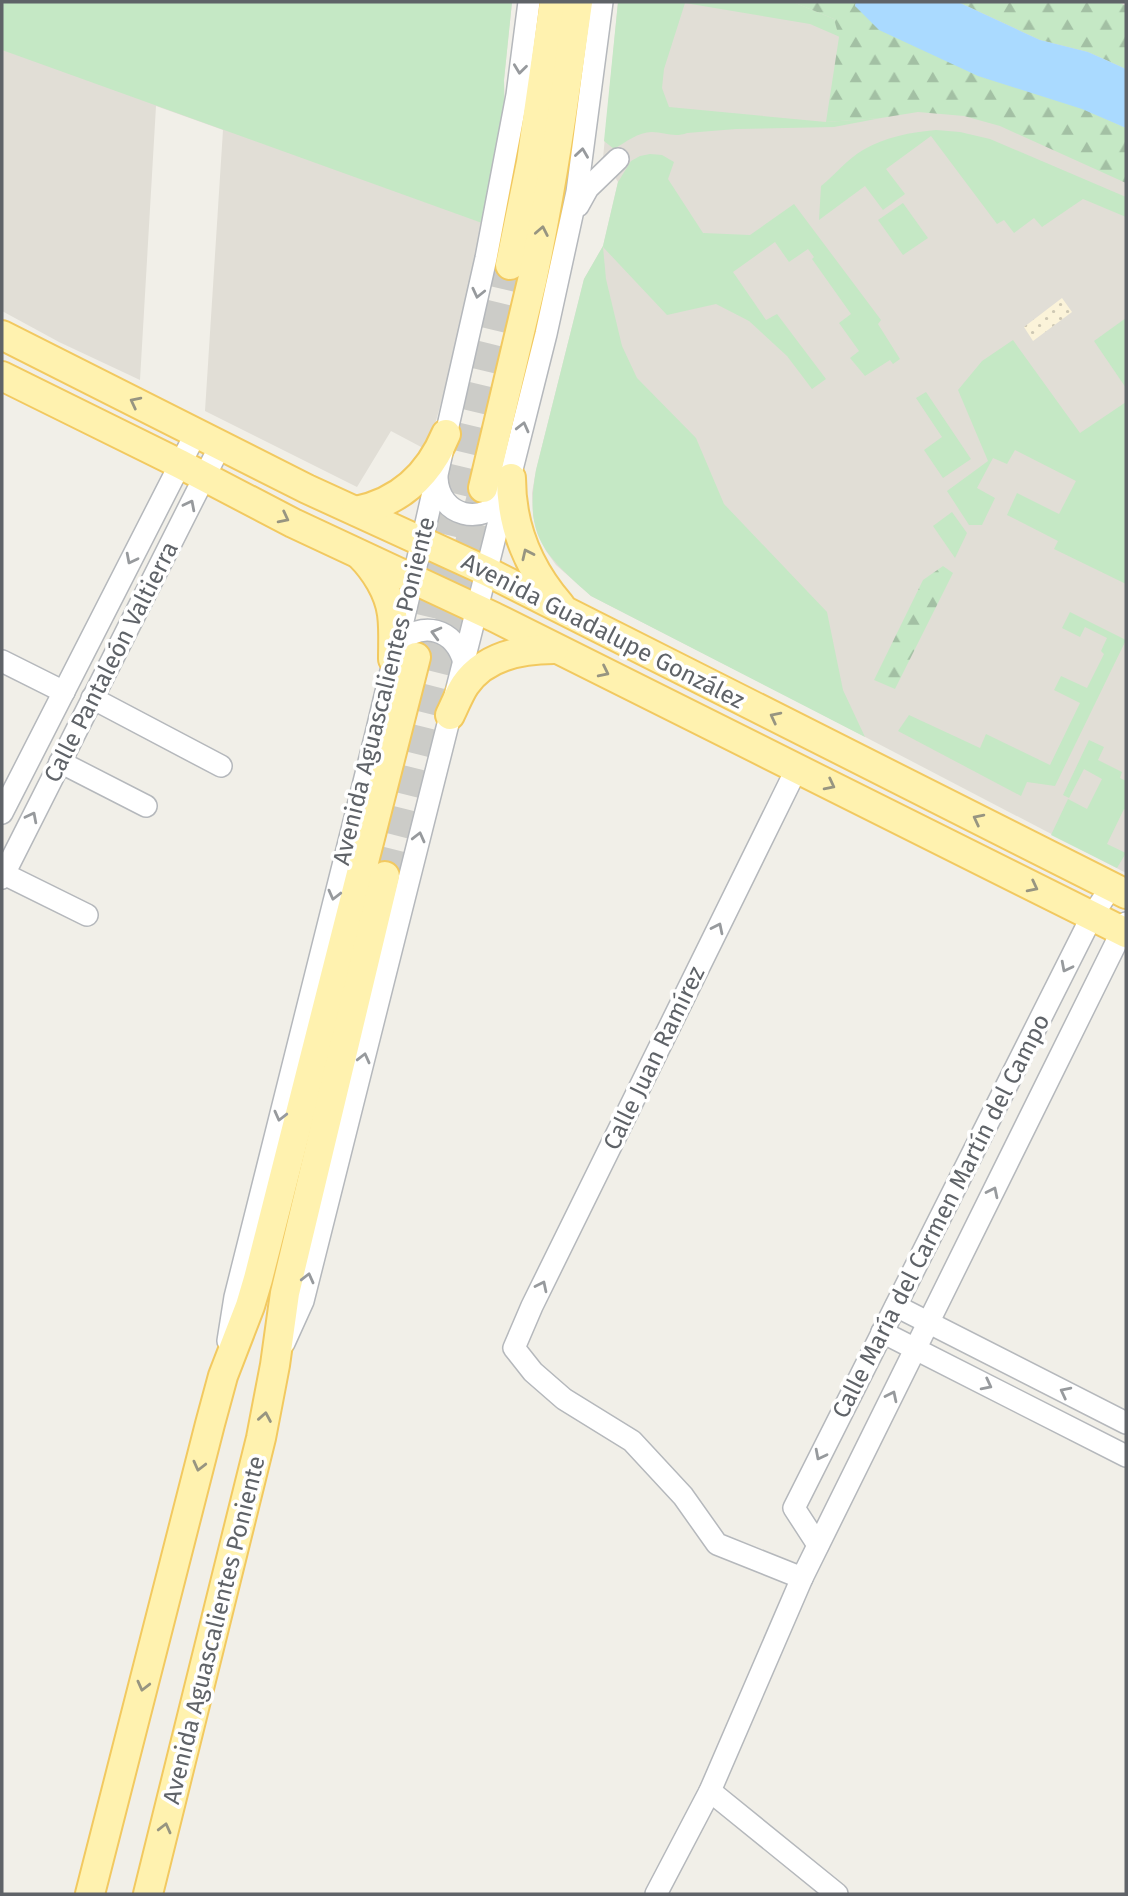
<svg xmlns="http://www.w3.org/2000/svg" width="1128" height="1896" font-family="'Fira Sans',sans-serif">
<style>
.education{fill:#e1ded6}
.green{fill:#c5e8c5}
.forest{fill:url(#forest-firs)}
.sand{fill:url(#sand-dots)}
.water{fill:#aadaff}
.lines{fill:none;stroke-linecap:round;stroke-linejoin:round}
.major-tunnel{stroke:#ccccc8;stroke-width:28;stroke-dasharray:28 14;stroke-linecap:butt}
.minor-casing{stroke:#b5b8bc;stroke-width:24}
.major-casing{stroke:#f2c960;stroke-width:32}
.minor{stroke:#fff;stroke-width:21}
.major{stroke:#fff2af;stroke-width:28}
.oneway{stroke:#979a9d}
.oneway2{stroke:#979581}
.labels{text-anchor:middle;stroke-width:7;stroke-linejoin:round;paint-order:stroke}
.street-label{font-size:24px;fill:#5f6368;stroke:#fff}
</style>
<defs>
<pattern id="forest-firs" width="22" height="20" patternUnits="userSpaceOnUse" patternTransform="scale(1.75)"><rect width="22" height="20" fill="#c5e8c5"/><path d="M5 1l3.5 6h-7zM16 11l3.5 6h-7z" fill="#a3c0a4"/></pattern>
<pattern id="sand-dots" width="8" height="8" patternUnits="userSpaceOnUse" patternTransform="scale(1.75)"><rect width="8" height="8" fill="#fbf3d9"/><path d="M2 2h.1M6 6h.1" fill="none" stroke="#cec8b4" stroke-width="1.8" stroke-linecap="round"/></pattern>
</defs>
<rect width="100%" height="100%" fill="#f1efe8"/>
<g class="education">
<polygon points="2,2 512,2 504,80 505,132 482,223 447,381 434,428 423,448 391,431 357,487 205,411 223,130 156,106 140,380 59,342 2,311"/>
<polygon points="618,2 1126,2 1126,873 802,704 591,596 556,565 546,551 538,535 533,516 532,493 536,470 584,279 603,246 618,182 603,158"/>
</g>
<g class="green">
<polygon points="2,2 512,2 504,80 505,132 482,223 2,50"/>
<path d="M 618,2 L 793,2 L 834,19 L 840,37 L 810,24 L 685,3 L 664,69 L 662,88 L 669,107 L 826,122 L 881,118 L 834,127 L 736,129 L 687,133 C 674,138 664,132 652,132 C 638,132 626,142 614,149 L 604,141 Z"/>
<path d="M 936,130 L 960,132 L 990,139 L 1126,197 L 1126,217 L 1083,199 L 1042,227 L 1034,218 L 1014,233 L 1004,220 L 997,224 L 931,136 L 886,169 L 905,194 L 883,210 L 865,186 L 819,220 L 821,186 C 835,175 847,159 863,150 C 885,137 911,132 936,130 Z"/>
<path d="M 650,154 L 662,155 L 674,162 L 668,179 L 703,233 L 750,235 L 794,204 L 881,320 L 878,324 L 900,359 L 893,364 L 890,360 L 865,376 L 850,358 L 859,351 L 839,323 L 851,314 L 812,259 L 814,257 L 808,249 L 789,262 L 775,242 L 733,272 L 766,320 L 777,314 L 826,379 L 812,389 L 787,356 L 749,321 L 716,304 L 667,315 L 603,247 L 606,279 L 622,346 L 637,378 L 696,438 L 724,504 L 827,612 L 843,690 L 865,737 L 591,596 C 544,554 524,537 536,470 L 584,279 L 603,246 L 618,182 L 631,161 L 640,156 Z"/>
<polygon points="903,203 928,238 903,255 878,220"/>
<polygon points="1126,318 1126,388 1094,341"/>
<polygon points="1013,340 1080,433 1126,402 1126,584 1054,549 1058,541 1007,515 1017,493 1059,514 1076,481 1015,450 1007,464 993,458 977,488 995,498 982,525 969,525 947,491 988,461 958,390 982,361"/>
<polygon points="926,392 971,459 943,478 924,450 942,437 916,398"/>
<polygon points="952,512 967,533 955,558 933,526"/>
<polygon points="1070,612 1126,640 1055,786 1027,782 1021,796 898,731 909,715 980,748 986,734 1050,765 1080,703 1054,690 1061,676 1087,688 1104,654 1101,651 1107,638 1085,627 1080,637 1062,628"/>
<polygon points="1089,740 1104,747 1098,760 1122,772 1120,778 1126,781 1126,810 1124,809 1107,844 1126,853 1117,868 1051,835 1068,799 1087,809 1102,779 1084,769 1069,798 1063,795"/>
</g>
<g class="forest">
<polygon points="793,2 856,2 855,6 1126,128 1126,183 1000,126 964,116 918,112 881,118 826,122 839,37 834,19"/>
<polygon points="958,2 1118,2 1126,6 1126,69 1088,52 1040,40"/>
<polygon points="943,566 953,573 895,689 874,680 923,580"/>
</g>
<polygon class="sand" points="1062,298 1072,312 1033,341 1024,327"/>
<polygon class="water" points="856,2 958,2 1040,40 1088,52 1126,69 1126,128 1082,109 978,76 879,30 855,6"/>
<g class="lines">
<g class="major-tunnel">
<polyline points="416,657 510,265"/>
<polyline points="385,876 483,488"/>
</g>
<defs>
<g id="minor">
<polyline points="578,206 588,188 618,159"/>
<path d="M 437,478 C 439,517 483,527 505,497"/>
<path d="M 397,644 C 422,620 454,628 464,662"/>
<polyline points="2,661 64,692"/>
<polyline points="92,698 221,766"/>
<polyline points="60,762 146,806"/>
<polyline points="797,768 532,1306 514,1348 533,1372 564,1399 632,1441 683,1496 717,1544 802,1578"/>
<polyline points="2,813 196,433"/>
<polyline points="2,873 87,915"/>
<polyline points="2,878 220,446"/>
<polyline points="896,1306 1126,1423"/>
<polyline points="882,1332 1126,1456"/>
<polyline points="228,1341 235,1297 376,734 422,541 486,258 517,95 529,2"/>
<polyline points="284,1343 303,1301 546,334 577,192 602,2"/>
<polyline points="818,1545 794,1508 1092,916 1111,887"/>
<polyline points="710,1791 837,1894"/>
<polyline points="656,1894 710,1791 802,1578 1126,923"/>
</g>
<g id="major">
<polyline points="510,265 531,162 554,2"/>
<polyline points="2,335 307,489 486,571 1126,894"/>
<polyline points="2,376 180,464 293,523 494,617 1126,933"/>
<path d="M 511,478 C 511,527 528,568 560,605"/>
<path d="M 483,488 C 499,419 516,350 532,281 C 552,188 565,95 578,2"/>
<path d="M 356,511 C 400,502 429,475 446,434"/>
<path d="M 360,555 C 375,570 389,592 392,614 C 394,628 393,644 393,659"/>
<path d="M 450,715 C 455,705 459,694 465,685 C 485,656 522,649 554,649"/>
<polyline points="90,1894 210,1424 223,1376 250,1306 258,1279 416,657"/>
<polyline points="148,1894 261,1438 275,1365 285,1293 385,876"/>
</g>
</defs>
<use href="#minor" class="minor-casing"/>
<use href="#major" class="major-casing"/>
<use href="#minor" class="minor"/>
<use href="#major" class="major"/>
</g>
<defs><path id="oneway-chevron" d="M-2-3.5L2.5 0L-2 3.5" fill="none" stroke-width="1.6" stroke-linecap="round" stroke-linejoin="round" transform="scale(1.75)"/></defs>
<g class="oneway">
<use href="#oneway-chevron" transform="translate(520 69) rotate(97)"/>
<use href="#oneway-chevron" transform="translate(582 153) rotate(-82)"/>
<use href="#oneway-chevron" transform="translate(478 293) rotate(103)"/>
<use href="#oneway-chevron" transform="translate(523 427) rotate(-76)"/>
<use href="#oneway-chevron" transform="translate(190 505) rotate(-63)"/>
<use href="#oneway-chevron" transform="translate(131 559) rotate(117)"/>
<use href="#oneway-chevron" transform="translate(436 633) rotate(-165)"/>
<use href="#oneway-chevron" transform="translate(32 817) rotate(-63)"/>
<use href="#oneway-chevron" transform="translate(419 837) rotate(-76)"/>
<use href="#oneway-chevron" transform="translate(334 895) rotate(104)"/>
<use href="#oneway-chevron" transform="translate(718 928) rotate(-64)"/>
<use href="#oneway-chevron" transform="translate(1066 967) rotate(117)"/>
<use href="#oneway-chevron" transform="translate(364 1058) rotate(-76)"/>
<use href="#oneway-chevron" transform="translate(280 1116) rotate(104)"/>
<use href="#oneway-chevron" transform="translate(993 1192) rotate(-64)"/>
<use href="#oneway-chevron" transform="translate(308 1278) rotate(-76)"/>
<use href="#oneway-chevron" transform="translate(542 1286) rotate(-64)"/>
<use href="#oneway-chevron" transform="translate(987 1385) rotate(27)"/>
<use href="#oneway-chevron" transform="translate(1065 1392) rotate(-153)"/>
<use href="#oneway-chevron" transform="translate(892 1396) rotate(-64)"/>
<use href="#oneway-chevron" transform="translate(820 1455) rotate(117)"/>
</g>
<g class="oneway2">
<use href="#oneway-chevron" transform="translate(542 231) rotate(-79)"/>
<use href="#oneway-chevron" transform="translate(135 402) rotate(-153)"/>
<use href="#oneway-chevron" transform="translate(284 518) rotate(27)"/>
<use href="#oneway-chevron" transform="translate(527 554) rotate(-115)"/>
<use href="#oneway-chevron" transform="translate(604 672) rotate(26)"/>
<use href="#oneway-chevron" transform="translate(775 717) rotate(-153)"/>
<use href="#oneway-chevron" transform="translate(830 785) rotate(27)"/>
<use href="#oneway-chevron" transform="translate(978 819) rotate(-153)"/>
<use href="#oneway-chevron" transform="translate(1033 887) rotate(27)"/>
<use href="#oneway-chevron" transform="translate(265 1417) rotate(-80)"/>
<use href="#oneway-chevron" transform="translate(199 1466) rotate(104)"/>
<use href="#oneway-chevron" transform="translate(143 1686) rotate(104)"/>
<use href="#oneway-chevron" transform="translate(165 1828) rotate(-76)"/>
</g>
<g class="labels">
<g class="street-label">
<text transform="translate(603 631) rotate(27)" y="8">Avenida Guadalupe González</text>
<text transform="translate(111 662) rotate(-63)" y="8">Calle Pantaleón Valtierra</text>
<text transform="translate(384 691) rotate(-76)" y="8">Avenida Aguascalientes Poniente</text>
<text transform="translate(654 1058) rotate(-64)" y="8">Calle Juan Ramírez</text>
<text transform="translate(941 1216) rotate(-63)" y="8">Calle María del Carmen Martín del Campo</text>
<text transform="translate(214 1630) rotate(-76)" y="8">Avenida Aguascalientes Poniente</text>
</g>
</g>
<rect width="1128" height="1896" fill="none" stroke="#5f6368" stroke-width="7"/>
</svg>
